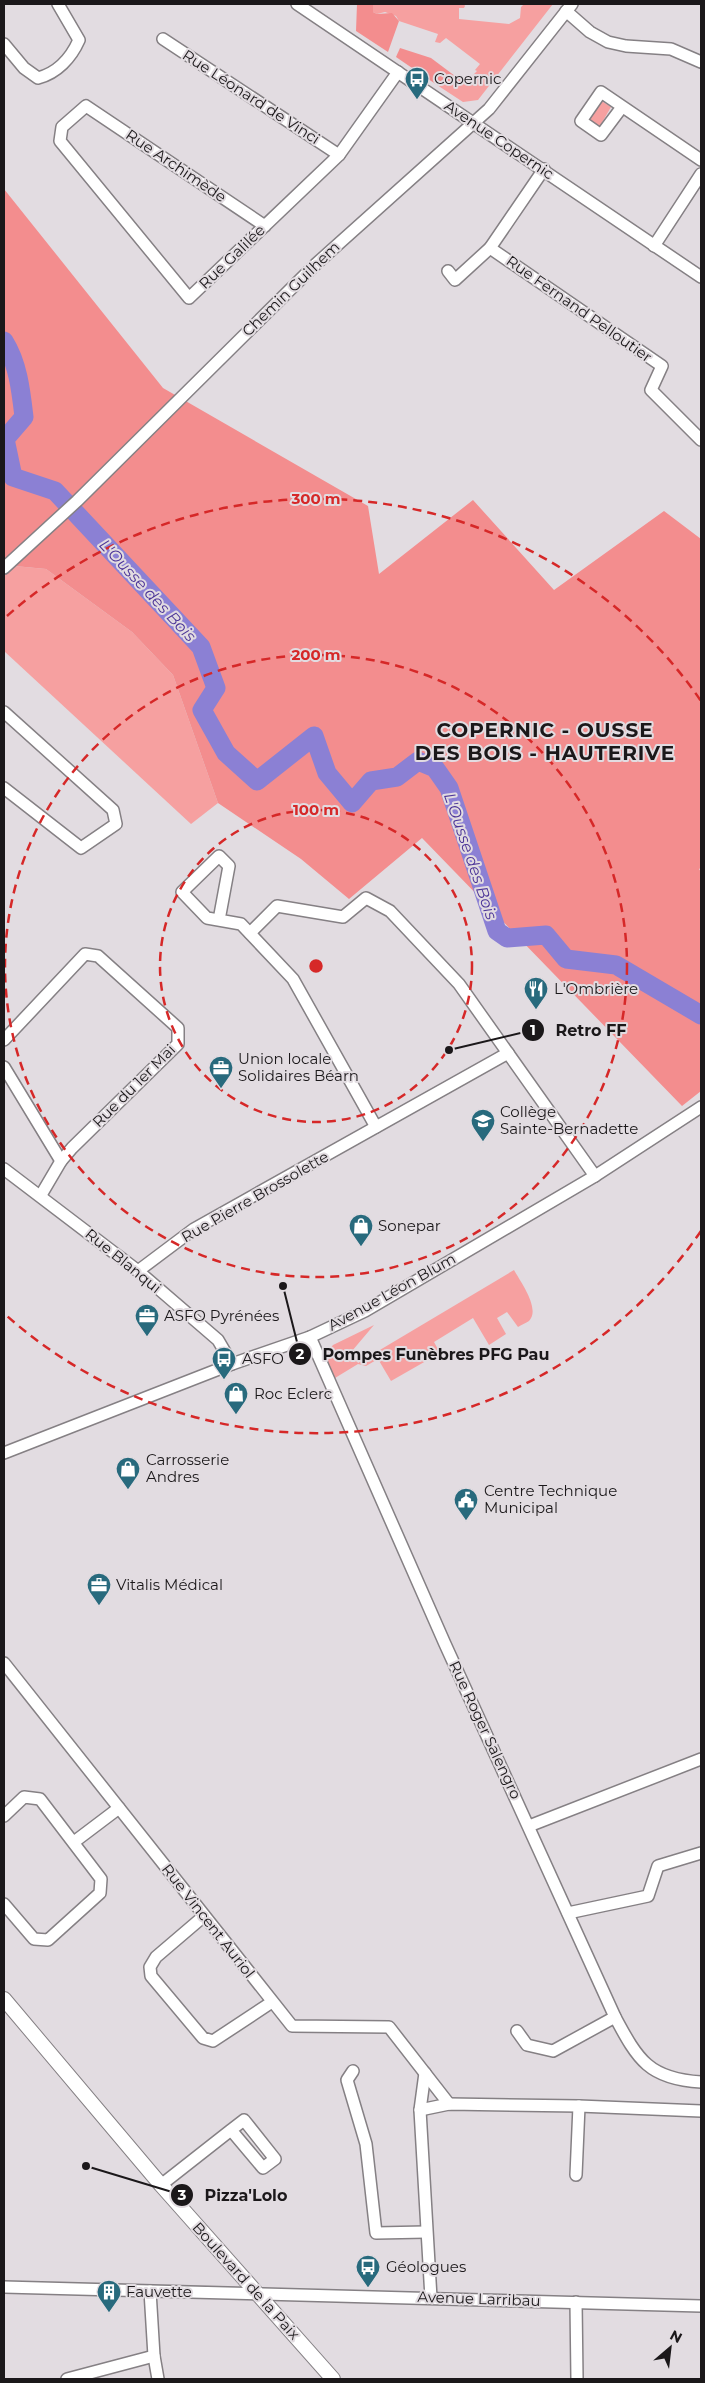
<svg xmlns="http://www.w3.org/2000/svg" width="705" height="2383" font-family="Montserrat,sans-serif">
<style>
.green{fill:#f6a0a0}
.forest{fill:#f38d8e}
.lines{fill:none;stroke-linecap:round;stroke-linejoin:round}
.river{stroke:#8b80d4;stroke-width:19}
.minor-casing{stroke:#858084;stroke-width:14}
.major-casing{stroke:#858084;stroke-width:16}
.minor{stroke:#fff;stroke-width:11}
.major{stroke:#fff;stroke-width:14}
.ring{fill:none;stroke:#d62828;stroke-width:2.5;stroke-dasharray:9 6}
.labels{text-anchor:middle;stroke-width:4;stroke-linejoin:round;paint-order:stroke}
.poi-label{font-size:15px;fill:#1b181a;stroke:#e2dce1;text-anchor:start}
.street-label{font-size:15px;fill:#1b181a;stroke:#e2dce1}
.water-label{font-size:16px;font-style:italic;fill:#4c3598;stroke:#e2dce1}
.district-label{font-size:20px;font-weight:bold;letter-spacing:1px;fill:#1b181a;stroke:#e2dce1}
.centre{fill:#d62828;stroke:#e2dce1;stroke-width:2.5}
.ring-label{font-size:15px;text-anchor:middle;font-weight:bold;fill:#d62828;stroke:#e2dce1;stroke-width:4;stroke-linejoin:round;paint-order:stroke}
.leader{fill:none;stroke:#1b181a;stroke-width:2}
.callout-dot{fill:#1b181a;stroke:#e2dce1;stroke-width:2}
.mark-label{font-size:15px;text-anchor:middle;font-weight:bold;fill:#fff}
.callout-label{font-size:16px;text-anchor:middle;font-weight:bold;fill:#1b181a;stroke:#e2dce1;stroke-width:4;stroke-linejoin:round;paint-order:stroke}
</style>
<rect width="100%" height="100%" fill="#e2dce1"/>
<g class="green">
<polygon points="373,4 464,4 465,6 464,8 459,8 459,19 509,24 520,18 521,7 524,4 553,4 478,100 463,102 437,85 454,80 455,76 465,83 477,71 475,70 480,64 446,38 440,43 435,42 438,34 399,21 396,16 385,12 377,14 373,12"/>
<polygon points="600,100 611,107 600,126 588,120"/>
<polygon points="4,565 46,569 132,632 173,675 218,803 191,824 4,651"/>
<path d="M 514,1270 C 520,1281 541,1309 529,1321 C 526,1323 521,1325 518,1327 L 507,1312 L 497,1318 L 506,1334 L 489,1345 L 473,1318 L 434,1342 L 440,1353 L 391,1381 L 378,1359 L 366,1366 L 358,1364 L 335,1378 L 324,1356 L 333,1345 L 374,1325 L 352,1351 L 358,1363 Z"/>
</g>
<g class="forest">
<polygon points="357,4 373,4 373,12 377,14 392,13 399,21 388,52 356,31"/>
<polygon points="400,48 431,58 455,76 454,80 437,85 396,57"/>
<polygon points="4,189 163,388 368,506 379,574 473,500 554,590 664,511 701,539 701,868 699,869 701,872 701,1091 682,1106 422,838 349,899 301,859 218,803 173,675 132,632 46,569 4,565"/>
</g>
<g class="lines">
<path class="river" d="M 4,341 C 18,363 21,391 24,417 L 5,439 L 13,477 L 55,491 L 201,647 L 216,688 L 202,710 L 226,753 L 257,781 L 314,736 L 327,773 L 352,803 L 371,781 L 397,777 L 418,761 L 435,768 L 449,788 L 497,931 L 507,938 L 546,935 L 566,959 L 616,965 L 701,1015"/>
<defs>
<g id="minor">
<polyline points="297,4 701,277"/>
<polyline points="566,11 590,32 608,42 626,46 671,49 701,62"/>
<polyline points="163,39 339,155"/>
<path d="M 4,44 L 24,68 L 38,78 C 57,73 71,58 79,40 L 58,4"/>
<polyline points="622,107 601,135 581,121 601,92 701,160"/>
<polyline points="265,226 86,106 62,127 60,141 189,298 339,155 398,72"/>
<polyline points="654,246 701,174"/>
<polyline points="490,248 662,366 651,390 701,440"/>
<polyline points="448,271 455,280 490,248 544,169"/>
<polyline points="4,568 77,501 316,264 489,109 572,4"/>
<polyline points="4,712 113,810 116,824 81,848 4,788"/>
<polyline points="219,920 229,866 219,856 182,892 207,918 241,924 293,979 376,1127"/>
<polyline points="250,933 277,906 343,917 366,898 390,911 459,984 595,1176"/>
<polyline points="4,1040 85,954 98,956 178,1028 178,1044 72,1148 61,1161 41,1195"/>
<polyline points="4,1067 61,1161"/>
<polyline points="4,1169 138,1271 218,1340 232,1364"/>
<polyline points="138,1271 194,1229 508,1053"/>
<path d="M 310,1337 L 445,1644 L 615,2017 C 638,2060 649,2079 701,2082"/>
<polyline points="4,1453 232,1364 310,1337 365,1311 595,1176 701,1107"/>
<polyline points="4,1663 292,2026 389,2027 449,2104"/>
<polyline points="4,1816 24,1797 40,1799 101,1879 100,1893 48,1940 34,1939 4,1904"/>
<polyline points="529,1826 701,1759"/>
<polyline points="74,1842 119,1808"/>
<polyline points="568,1913 648,1896 658,1866 701,1853"/>
<polyline points="204,1916 156,1957 150,1967 151,1976 203,2038 213,2041 272,2002"/>
<polyline points="517,2031 527,2045 553,2051 615,2017"/>
<polyline points="353,2071 347,2080 366,2144 376,2233 426,2232"/>
<polyline points="425,2073 420,2110 431,2298"/>
<polyline points="420,2110 449,2104 579,2106 701,2111"/>
<polyline points="576,2175 579,2106"/>
<polyline points="161,2185 231,2130 263,2168 275,2159 244,2120 231,2130"/>
<polyline points="4,2287 701,2306"/>
<polyline points="150,2291 154,2356 158,2379"/>
<polyline points="576,2302 577,2379"/>
<polyline points="67,2379 154,2356"/>
</g>
<polyline id="major" points="4,1999 161,2185 333,2379"/>
</defs>
<use href="#minor" class="minor-casing"/>
<use href="#major" class="major-casing"/>
<use href="#minor" class="minor"/>
<use href="#major" class="major"/>
</g>
<g class="ring">
<circle cx="316" cy="966" r="156"/>
<circle cx="316" cy="966" r="311"/>
<path d="M701 1231A467 467 0 0 1 7 1316M7 616A467 467 0 0 1 701 701"/>
</g>
<defs>
<symbol id="bus-pin" viewBox="-11 -11 22 30"><path d="M0 17L-7.5 6A9.5 9.5 0 1 1 7.5 6Z" fill="#286a7d" stroke="#e2dce1"/><path d="M-5-6H5V4H4V6H2V4H-2V6H-4V4H-5ZM-3.5-4V0h7V-4ZM-3.5 1.2v1.5H-2V1.2ZM2 1.2v1.5H3.5V1.2Z" fill="#fff"/></symbol>
<symbol id="restaurant-pin" viewBox="-11 -11 22 30"><path d="M0 17L-7.5 6A9.5 9.5 0 1 1 7.5 6Z" fill="#286a7d" stroke="#e2dce1"/><path d="M-5-6h1v4h1v-4h1v4h1v-4h1v5L-1.5 .5V6h-2V.5L-5-1ZM5-6V6H3V1.5H1.5Q1.5-4 5-6Z" fill="#fff"/></symbol>
<symbol id="office-pin" viewBox="-11 -11 22 30"><path d="M0 17L-7.5 6A9.5 9.5 0 1 1 7.5 6Z" fill="#286a7d" stroke="#e2dce1"/><path d="M-6-3h4V-5.5h4V-3h4V5H-6ZM-1-4.5V-3h2v-1.5ZM-6 0V1H6V0Z" fill="#fff"/></symbol>
<symbol id="school-pin" viewBox="-11 -11 22 30"><path d="M0 17L-7.5 6A9.5 9.5 0 1 1 7.5 6Z" fill="#286a7d" stroke="#e2dce1"/><path d="M0-5L7-2L0 1L-7-2ZM-4 1L0 2.5L4 1V4Q0 6-4 4Z" fill="#fff"/></symbol>
<symbol id="shop-pin" viewBox="-11 -11 22 30"><path d="M0 17L-7.5 6A9.5 9.5 0 1 1 7.5 6Z" fill="#286a7d" stroke="#e2dce1"/><path d="M-5-2.5h2.3a2.7 3.5 0 0 1 5.4 0H5L5.5 6h-11ZM-1.5-2.5h3a1.5 2.3 0 0 0-3 0Z" fill="#fff"/></symbol>
<symbol id="civic-pin" viewBox="-11 -11 22 30"><path d="M0 17L-7.5 6A9.5 9.5 0 1 1 7.5 6Z" fill="#286a7d" stroke="#e2dce1"/><path d="M-.6-6.5H3V-4.5H.6V-3L4-1V1h2V6H-6V1h2V-1L-.6-3ZM-1.2 2.5V6h2.4V2.5Z" fill="#fff"/></symbol>
<symbol id="building-pin" viewBox="-11 -11 22 30"><path d="M0 17L-7.5 6A9.5 9.5 0 1 1 7.5 6Z" fill="#286a7d" stroke="#e2dce1"/><path d="M-4-6H4V6H1V3H-1V6H-4ZM-2.5-4.3h1.7v1.8h-1.7ZM.8-4.3h1.7v1.8H.8ZM-2.5-1h1.7V.8h-1.7ZM.8-1h1.7V.8H.8Z" fill="#fff"/></symbol>
</defs>
<g fill-rule="evenodd">
<use href="#bus-pin" x="403" y="65" width="28" height="38"/>
<use href="#restaurant-pin" x="522" y="975" width="28" height="38"/>
<use href="#office-pin" x="207" y="1054" width="28" height="38"/>
<use href="#school-pin" x="469" y="1107" width="28" height="38"/>
<use href="#shop-pin" x="347" y="1212" width="28" height="38"/>
<use href="#office-pin" x="133" y="1302" width="28" height="38"/>
<use href="#bus-pin" x="210" y="1345" width="28" height="38"/>
<use href="#shop-pin" x="222" y="1380" width="28" height="38"/>
<use href="#shop-pin" x="114" y="1455" width="28" height="38"/>
<use href="#civic-pin" x="452" y="1486" width="28" height="38"/>
<use href="#office-pin" x="85" y="1571" width="28" height="38"/>
<use href="#bus-pin" x="354" y="2253" width="28" height="38"/>
<use href="#building-pin" x="95" y="2278" width="28" height="38"/>
</g>
<g class="labels">
<g class="poi-label">
<text x="434" y="84">Copernic</text>
<text x="554" y="994">L'Ombrière</text>
<text x="238" y="1064">Union locale<tspan x="238" dy="17">Solidaires Béarn</tspan></text>
<text x="500" y="1117">Collège<tspan x="500" dy="17">Sainte-Bernadette</tspan></text>
<text x="378" y="1231">Sonepar</text>
<text x="164" y="1321">ASFO Pyrénées</text>
<text x="242" y="1364">ASFO</text>
<text x="254" y="1399">Roc Eclerc</text>
<text x="146" y="1465">Carrosserie<tspan x="146" dy="17">Andres</tspan></text>
<text x="484" y="1496">Centre Technique<tspan x="484" dy="17">Municipal</tspan></text>
<text x="116" y="1590">Vitalis Médical</text>
<text x="386" y="2272">Géologues</text>
<text x="126" y="2297">Fauvette</text>
</g>
<g class="street-label">
<text transform="translate(251 97) rotate(33)" y="5">Rue Léonard de Vinci</text>
<text transform="translate(499 140) rotate(34)" y="5">Avenue Copernic</text>
<text transform="translate(176 166) rotate(34)" y="5">Rue Archimède</text>
<text transform="translate(232 257) rotate(-44)" y="5">Rue Galilée</text>
<text transform="translate(291 289) rotate(-44)" y="5">Chemin Guilhem</text>
<text transform="translate(579 309) rotate(35)" y="5">Rue Fernand Pelloutier</text>
<text transform="translate(134 1086) rotate(-45)" y="5">Rue du 1er Mai</text>
<text transform="translate(255 1197) rotate(-30)" y="5">Rue Pierre Brossolette</text>
<text transform="translate(123 1261) rotate(39)" y="5">Rue Blanqui</text>
<text transform="translate(392 1292) rotate(-29)" y="5">Avenue Léon Blum</text>
<text transform="translate(485 1730) rotate(65)" y="5">Rue Roger Salengro</text>
<text transform="translate(208 1921) rotate(52)" y="5">Rue Vincent Auriol</text>
<text transform="translate(246 2281) rotate(48)" y="5">Boulevard de la Paix</text>
<text transform="translate(479 2299) rotate(2)" y="5">Avenue Larribau</text>
</g>
<g class="water-label">
<text transform="translate(148 590) rotate(47)" y="6">L'Ousse des Bois</text>
<text transform="translate(471 856) rotate(71)" y="6">L'Ousse des Bois</text>
</g>
<g class="district-label">
<text x="545" y="737">COPERNIC - OUSSE<tspan x="545" dy="23">DES BOIS - HAUTERIVE</tspan></text>
</g>
</g>
<circle cx="316" cy="966" r="8" class="centre"/>
<g class="ring-label">
<text x="316" y="504">300 m</text>
<text x="316" y="660">200 m</text>
<text x="316" y="815">100 m</text>
</g>
<path class="leader" d="M449 1050L533 1030M283 1286L300 1354M86 2166L182 2195"/>
<g class="callout-dot">
<circle cx="449" cy="1050" r="5"/>
<circle cx="283" cy="1286" r="5"/>
<circle cx="86" cy="2166" r="5"/>
<circle cx="533" cy="1030" r="12"/>
<circle cx="300" cy="1354" r="12"/>
<circle cx="182" cy="2195" r="12"/>
</g>
<g class="mark-label">
<text x="533" y="1035">1</text>
<text x="300" y="1359">2</text>
<text x="182" y="2200">3</text>
</g>
<g class="callout-label">
<text x="591" y="1036">Retro FF</text>
<text x="436" y="1360">Pompes Funèbres PFG Pau</text>
<text x="246" y="2201">Pizza'Lolo</text>
</g>
<rect width="705" height="2383" fill="none" stroke="#1b181a" stroke-width="10"/>
<g transform="translate(670 2348) rotate(28)" stroke="#e2dce1" stroke-width="4" paint-order="stroke">
<path d="M0-4L9 19L0 12L-9 19Z" fill="#1b181a"/>
<text y="-8" font-size="14" font-weight="bold" text-anchor="middle" fill="#1b181a">N</text>
</g>
</svg>
